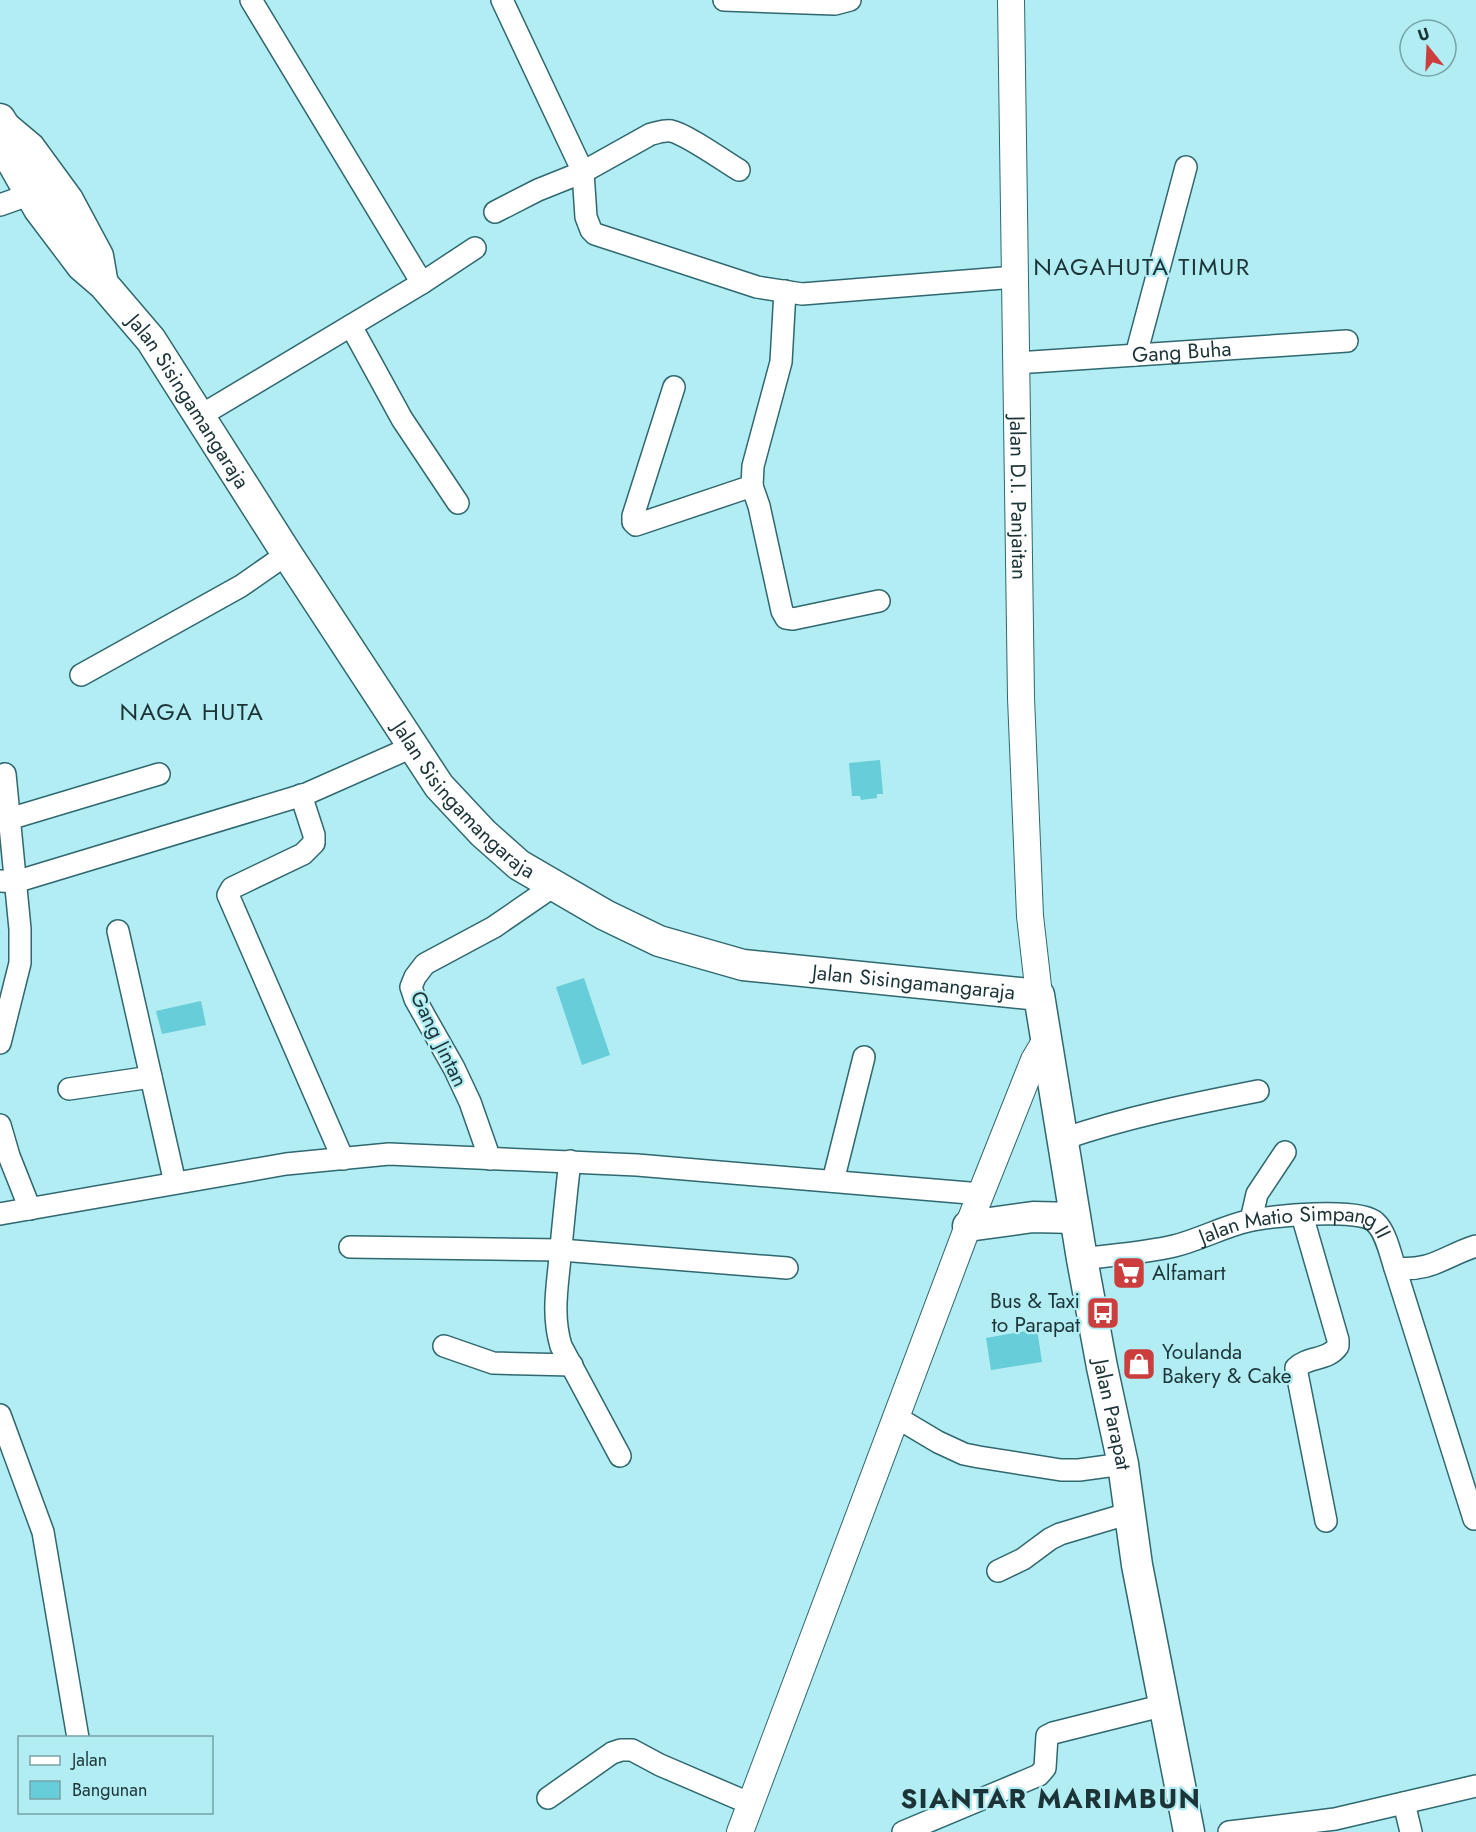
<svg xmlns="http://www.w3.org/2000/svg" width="1476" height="1832" font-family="Jost,sans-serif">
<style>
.building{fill:#67cdd8}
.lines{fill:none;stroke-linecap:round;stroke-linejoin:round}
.minor-casing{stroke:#2f686f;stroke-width:24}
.major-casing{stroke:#2f686f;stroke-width:28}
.highway-casing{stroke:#2f686f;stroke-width:33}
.minor{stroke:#fff;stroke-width:21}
.major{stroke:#fff;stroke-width:26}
.highway{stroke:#fff;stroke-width:30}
.labels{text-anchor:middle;stroke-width:4.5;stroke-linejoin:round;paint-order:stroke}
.street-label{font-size:21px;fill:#1c3437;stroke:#b1edf3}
.poi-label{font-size:21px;fill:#1c3437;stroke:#b1edf3;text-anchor:start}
.quarter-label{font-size:24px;letter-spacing:1.5px;fill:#1c3437;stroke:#b1edf3}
.district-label{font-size:27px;font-weight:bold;letter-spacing:1.5px;fill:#1c3437;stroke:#b1edf3}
</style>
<rect width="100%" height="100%" fill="#b1edf3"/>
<g class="building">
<polygon points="880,760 883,794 877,794 877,798 861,800 860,796 852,796 849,763"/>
<polygon points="584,978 610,1055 582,1065 556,987"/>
<polygon points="201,1001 206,1025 162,1034 156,1011"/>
<polygon points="1037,1329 1042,1362 991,1370 986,1338"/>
</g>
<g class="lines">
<defs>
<g id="minor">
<polyline points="251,0 422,283"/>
<polyline points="502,0 583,172 586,217 591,230 595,234 757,287 802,294 1015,277"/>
<polyline points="724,0 835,4 850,0"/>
<polyline points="0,205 31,194"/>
<path d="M 495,212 L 538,190 L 583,172 L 651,134 C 657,133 664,130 671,131 C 686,134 724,161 739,170"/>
<polyline points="351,326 402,419 458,503"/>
<polyline points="1136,355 1186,167"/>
<path id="s1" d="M 1016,363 L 1347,341"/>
<polyline points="674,387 633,516 633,522 636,525 752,486 753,466 781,362 785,291"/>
<polyline points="200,416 422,283 475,248"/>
<polyline points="752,486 759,506 782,611 786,618 793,619 879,601"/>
<polyline points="81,675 241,586 287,554"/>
<polyline points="301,795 314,835 314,843 303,854 232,888 228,895 343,1159"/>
<polyline points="9,819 159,774"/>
<polyline points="0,881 15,882 306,794 412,747"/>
<polyline points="118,931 175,1183"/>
<polyline points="0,1043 20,963 20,929 5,774"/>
<polyline points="69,1089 151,1077"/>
<polyline points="0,1125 9,1156 30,1209"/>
<path d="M 1063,1139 C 1127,1117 1192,1104 1258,1091"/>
<polyline points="490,1159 470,1102 454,1068 415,999 411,987 415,977 425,964 494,927 555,885"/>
<path d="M 570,1161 C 566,1194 563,1226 560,1258 C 557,1288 552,1316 561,1346 L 620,1456"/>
<polyline points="833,1181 864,1057"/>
<polyline points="0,1214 286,1164 389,1154 637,1165 981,1194"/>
<path d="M 1302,1215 L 1338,1340 L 1338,1346 C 1328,1361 1308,1356 1296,1368 L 1326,1521"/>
<polyline points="1251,1220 1257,1194 1285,1152"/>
<polyline points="350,1247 561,1250 787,1268"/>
<path id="s2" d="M 1082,1259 C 1112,1255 1144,1253 1174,1246 C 1199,1240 1222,1227 1248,1221 C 1269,1216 1360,1207 1375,1222 C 1386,1232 1390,1253 1395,1268 C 1432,1272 1444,1256 1476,1246"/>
<polyline points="1395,1268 1474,1519"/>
<polyline points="444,1346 493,1363 572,1365"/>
<polyline points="0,1415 43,1532 78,1738"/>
<polyline points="896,1417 938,1442 964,1454 979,1457 1061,1470 1079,1470 1123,1464"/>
<polyline points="998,1571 1023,1559 1050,1539 1060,1534 1130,1513"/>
<polyline points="548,1798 612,1753 621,1750 632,1750 660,1765 751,1804"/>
<polyline points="1404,1803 1411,1832"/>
<polyline points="903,1832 1039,1775 1045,1768 1047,1736 1053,1733 1165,1705"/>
<polyline points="1229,1832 1335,1819 1476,1786"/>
</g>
<g id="major">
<path id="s3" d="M 1011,0 L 1021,698 L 1030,916 L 1039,995"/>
<polyline points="740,1832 968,1226 1034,1060 1046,1040"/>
</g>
<g id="highway">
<path id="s4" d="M 0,119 L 5,127 L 11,160 L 39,209 L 82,266 L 104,285 L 151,340 L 287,554 L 439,786 L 483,833 L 519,865 L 605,915 L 659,941 L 743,965 L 1039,995 L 1082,1259 L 1102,1367 L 1123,1464 L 1137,1565 L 1189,1832"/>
<polyline points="5,127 30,148 68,200 98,256 102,279"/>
<polyline points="968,1226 1033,1217 1075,1218"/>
</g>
</defs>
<use href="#minor" class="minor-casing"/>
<use href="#major" class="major-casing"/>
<use href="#highway" class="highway-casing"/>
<use href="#minor" class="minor"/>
<use href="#major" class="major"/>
<use href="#highway" class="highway"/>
</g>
<defs>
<symbol id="supermarket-square" viewBox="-11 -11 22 22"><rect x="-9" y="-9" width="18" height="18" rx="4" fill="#cc3d3d" stroke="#b1edf3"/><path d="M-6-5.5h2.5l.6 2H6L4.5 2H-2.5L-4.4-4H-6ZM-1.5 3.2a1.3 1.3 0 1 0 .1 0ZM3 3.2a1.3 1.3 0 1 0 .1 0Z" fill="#fff"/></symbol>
<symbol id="bus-square" viewBox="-11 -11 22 22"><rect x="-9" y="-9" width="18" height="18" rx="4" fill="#cc3d3d" stroke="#b1edf3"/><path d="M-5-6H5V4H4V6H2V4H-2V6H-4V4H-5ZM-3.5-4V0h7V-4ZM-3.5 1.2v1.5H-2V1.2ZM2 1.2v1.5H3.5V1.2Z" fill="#fff"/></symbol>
<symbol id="shop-square" viewBox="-11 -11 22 22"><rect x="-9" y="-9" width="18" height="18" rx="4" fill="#cc3d3d" stroke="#b1edf3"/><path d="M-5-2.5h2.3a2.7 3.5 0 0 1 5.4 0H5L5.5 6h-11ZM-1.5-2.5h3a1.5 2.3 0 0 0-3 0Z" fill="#fff"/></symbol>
</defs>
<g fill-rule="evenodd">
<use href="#supermarket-square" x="1110" y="1254" width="38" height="38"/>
<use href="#bus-square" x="1084" y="1294" width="38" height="38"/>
<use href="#shop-square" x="1120" y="1345" width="38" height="38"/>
</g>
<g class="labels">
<g class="street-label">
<text dy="7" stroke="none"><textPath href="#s1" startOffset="166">Gang Buha</textPath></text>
<text dy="7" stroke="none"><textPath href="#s4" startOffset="344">Jalan Sisingamangaraja</textPath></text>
<text dy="7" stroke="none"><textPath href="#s3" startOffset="498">Jalan D.I. Panjaitan</textPath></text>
<text dy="7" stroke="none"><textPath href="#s4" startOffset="830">Jalan Sisingamangaraja</textPath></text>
<text dy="7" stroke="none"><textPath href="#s4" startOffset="1334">Jalan Sisingamangaraja</textPath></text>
<text transform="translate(439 1039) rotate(64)" y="7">Gang Jintan</text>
<text dy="7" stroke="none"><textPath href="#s2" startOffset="219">Jalan Matio Simpang II</textPath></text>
<text dy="7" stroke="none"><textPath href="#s4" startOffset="1886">Jalan Parapat</textPath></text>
</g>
<g class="poi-label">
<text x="1152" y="1280">Alfamart</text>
<text x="1080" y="1308" text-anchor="end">Bus &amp; Taxi<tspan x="1080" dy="24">to Parapat</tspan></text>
<text x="1162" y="1359">Youlanda<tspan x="1162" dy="24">Bakery &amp; Cake</tspan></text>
</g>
<g class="quarter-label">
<text x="1142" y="275">NAGAHUTA TIMUR</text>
<text x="192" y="720">NAGA HUTA</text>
</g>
<g class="district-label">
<text x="1051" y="1808">SIANTAR MARIMBUN</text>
</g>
</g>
<rect x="18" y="1736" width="195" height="78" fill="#b1edf3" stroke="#75a3a8" stroke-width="1.5"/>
<rect x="30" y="1756" width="30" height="9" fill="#ffffff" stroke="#75a3a8" stroke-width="1.5"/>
<text x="72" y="1766" font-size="18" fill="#1c3437">Jalan</text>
<rect x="30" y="1781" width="30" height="18" fill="#67cdd8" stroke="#75a3a8" stroke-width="1.5"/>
<text x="72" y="1796" font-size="18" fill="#1c3437">Bangunan</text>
<g transform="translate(1428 48) rotate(342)"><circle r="28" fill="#b1edf3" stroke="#75a3a8" stroke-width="1.5"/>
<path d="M0-4.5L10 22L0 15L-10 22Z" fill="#cc3d3d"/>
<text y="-9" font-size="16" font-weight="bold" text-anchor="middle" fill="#1c3437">U</text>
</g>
</svg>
